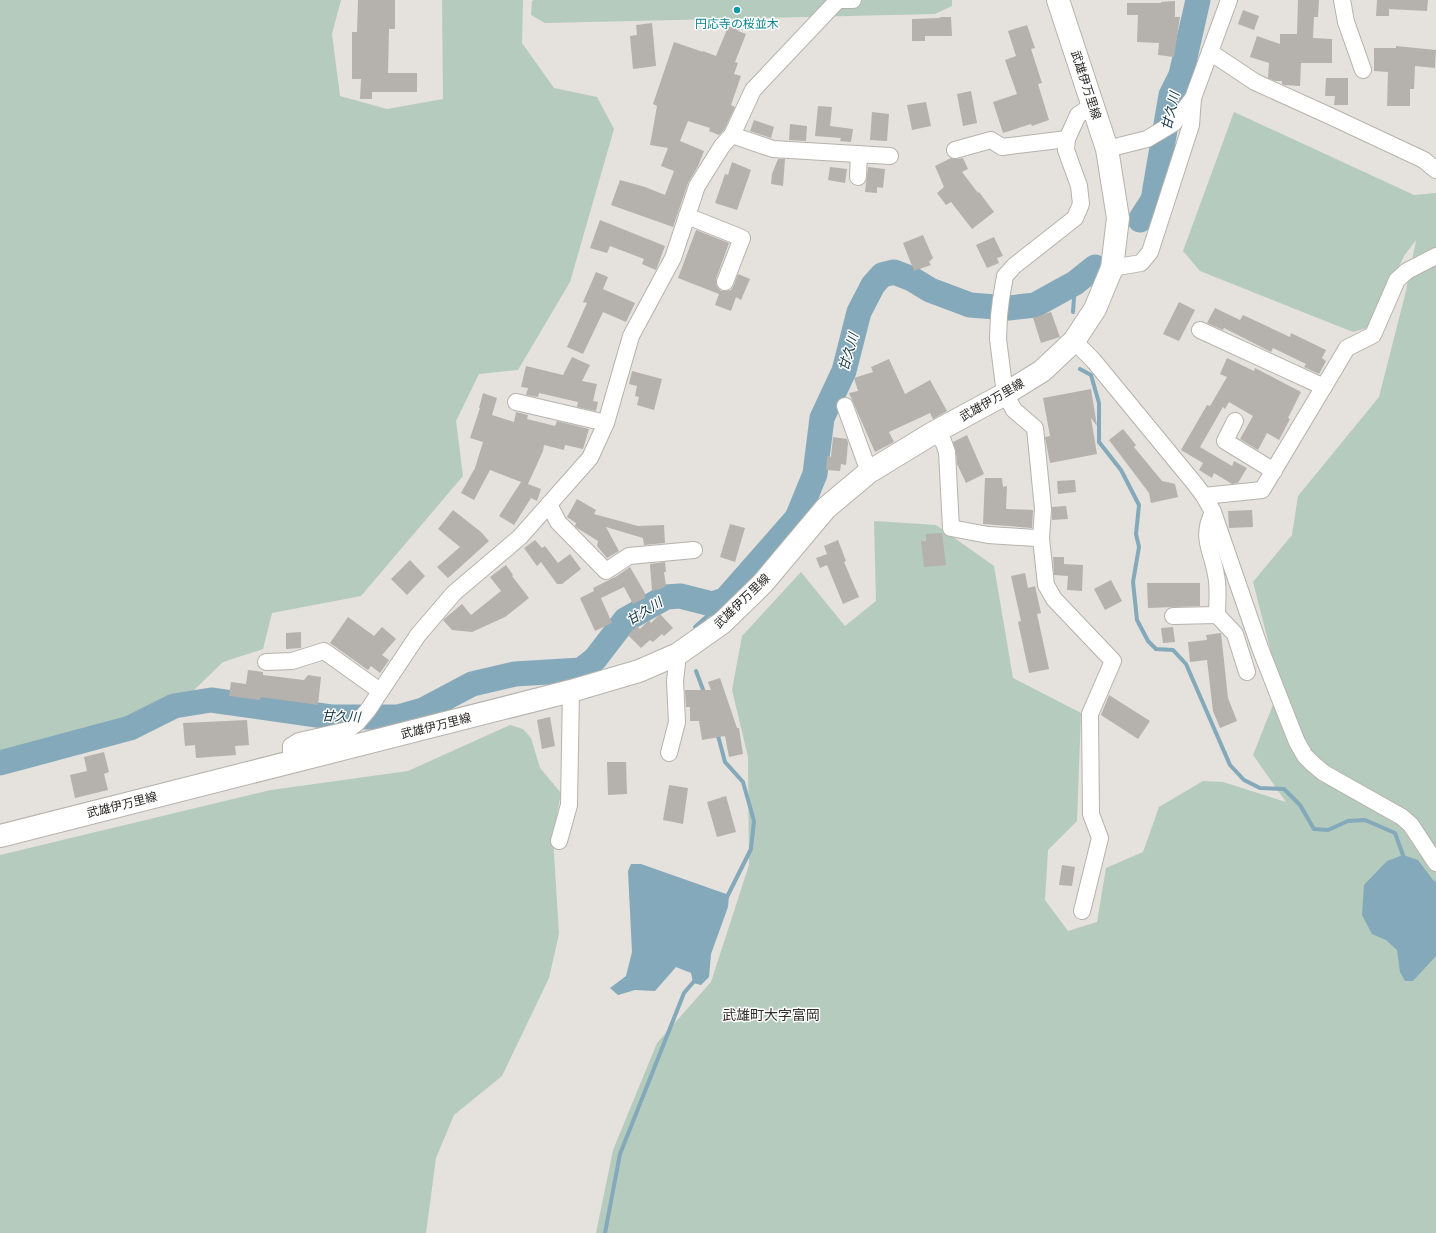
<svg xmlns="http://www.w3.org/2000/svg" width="1436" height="1233" font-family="Figtree,'Noto Sans JP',sans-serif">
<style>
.green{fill:#b5cbbe}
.water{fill:#83a9ba}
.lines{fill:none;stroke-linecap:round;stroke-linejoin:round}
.stream{stroke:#83a9ba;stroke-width:4}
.river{stroke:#83a9ba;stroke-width:25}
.building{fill:#b5b1ac}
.minor-casing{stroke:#b6b2ac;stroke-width:18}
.primary-casing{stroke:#b6b2ac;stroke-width:24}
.minor{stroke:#fff;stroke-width:16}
.primary{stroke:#fff;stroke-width:22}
.culture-dot{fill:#0f9aa8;stroke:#fff;stroke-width:1.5}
.labels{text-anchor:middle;stroke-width:3;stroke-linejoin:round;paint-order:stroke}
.culture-label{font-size:12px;fill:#0d838f;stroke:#fff}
.street-label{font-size:12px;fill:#2a2826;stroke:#fff}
.water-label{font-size:13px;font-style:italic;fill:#113442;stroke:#fff}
.quarter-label{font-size:14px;fill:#322f2b;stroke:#fff}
</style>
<rect width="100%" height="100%" fill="#e5e1dc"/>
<g class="green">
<polygon points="0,0 341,0 332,34 340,96 387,109 443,99 442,0 523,0 522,43 554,88 597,97 614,129 570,282 518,370 479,374 456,421 463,476 361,596 272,613 263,649 223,662 158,725 0,770"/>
<polygon points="534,0 952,0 952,6 935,14 545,23 531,15 532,1"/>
<polygon points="1234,112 1414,195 1436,193 1436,1233 596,1233 613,1150 657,1043 711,982 749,865 748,757 732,690 742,636 801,572 845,626 876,601 874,521 936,525 994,566 1013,678 1081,713 1077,821 1048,850 1045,900 1068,931 1097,922 1106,868 1143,852 1159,807 1203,781 1223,782 1286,802 1253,755 1280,687 1253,582 1292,535 1298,496 1379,397 1406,291 1416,240 1404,256 1370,327 1353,332 1200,271 1183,251"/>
<polygon points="510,725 523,729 531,738 540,768 561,793 553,837 559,934 549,978 502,1076 454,1115 436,1158 426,1233 0,1233 0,855 271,790 408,771"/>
</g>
<g class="water">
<polygon points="1403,855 1418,860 1433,880 1436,882 1436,956 1413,981 1405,981 1400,972 1397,950 1386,940 1372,934 1362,915 1364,885 1387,861"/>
<polygon points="631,864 641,864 729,895 728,907 711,954 709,977 701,985 693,983 691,973 676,967 655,991 635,990 618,995 610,988 626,976 632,952 628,871"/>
</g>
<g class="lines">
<g class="stream">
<polyline points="1073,312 1075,283"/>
<polyline points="1080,369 1091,375 1099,403 1099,442 1121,470 1139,505 1136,534 1139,547 1133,582 1137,620 1148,641 1156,649 1173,650 1186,664 1230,765 1244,780 1260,788 1284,789 1300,805 1314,829 1328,830 1348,821 1365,820 1395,833 1404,858"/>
<polyline points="695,627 725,600"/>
<polyline points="696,671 705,695"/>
<polyline points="717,732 725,762 743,782 754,821 751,849 726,899"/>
<polyline points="605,1233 620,1154 684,993 696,979"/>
</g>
<g class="river">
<polyline points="1140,220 1153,200 1171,95 1181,75 1198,0"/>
<polyline points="0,763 130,728 174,706 211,700 331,717 398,717 423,710 472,684 515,674 581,670 595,659 625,620 666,597 680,596 712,604 725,600 797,518 815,474 822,418 844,371 859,312 873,285 882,275 894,272 912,279 930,290 970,305 1009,308 1035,305 1075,283 1095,267"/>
</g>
</g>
<g class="building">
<polygon points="358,0 395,0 395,29 389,29 388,73 417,73 417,92 372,92 372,99 360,99 361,79 352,79 352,32 357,32"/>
<polygon points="1298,0 1319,0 1318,17 1314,17 1313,38 1332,39 1332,63 1301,63 1300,86 1284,85 1282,84 1282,81 1275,81 1268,78 1269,63 1250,57 1257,36 1280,44 1280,34 1297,34"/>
<polygon points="1377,0 1428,0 1427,11 1389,9 1389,16 1376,16"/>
<polygon points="1175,1 1175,17 1180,17 1174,57 1158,55 1159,43 1137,42 1138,15 1127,15 1127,3 1161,3 1161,2"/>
<polygon points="1243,10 1259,16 1254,30 1238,24"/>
<polygon points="940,17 951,17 952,36 925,36 925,41 912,41 912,19 940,18"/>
<polygon points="730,22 740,26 738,31 746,34 735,62 738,63 734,74 741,76 731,105 735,107 724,130 719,135 709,131 710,128 688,121 680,141 704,151 698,166 688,183 673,227 611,205 620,180 645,187 665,195 674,171 661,166 668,148 650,145 657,106 653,104 674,42 703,52 703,51 716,56"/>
<polygon points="652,23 656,66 633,69 630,36 637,35 636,25"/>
<polygon points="1027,25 1035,48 1031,49 1042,83 1038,84 1049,120 1032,126 1031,124 1003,133 993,102 1017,94 1005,60 1016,56 1008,31"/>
<polygon points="1396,46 1436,50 1435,68 1415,66 1414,89 1410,89 1410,106 1387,106 1388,72 1374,71 1374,48 1396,48"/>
<polygon points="1326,78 1348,78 1348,105 1334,105 1335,96 1325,96"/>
<polygon points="971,91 977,123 963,126 957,94"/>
<polygon points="926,102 931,126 912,130 907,105"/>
<polygon points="818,106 832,107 830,126 853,129 851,142 840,141 841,138 815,136"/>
<polygon points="872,112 889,114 887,141 870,140"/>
<polygon points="754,120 774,127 771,138 750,131"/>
<polygon points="790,124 807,126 806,141 789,140"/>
<polygon points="951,158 957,159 963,158 968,169 962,172 978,193 979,192 994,212 972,229 951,202 946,205 937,193 944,187 935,166"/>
<polygon points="778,159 785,159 783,186 771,184 772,174"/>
<polygon points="732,162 751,170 737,210 715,203 725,174 728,175"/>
<polygon points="830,167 847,169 845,183 828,180"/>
<polygon points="868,167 885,169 883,188 877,187 877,193 865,192"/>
<polygon points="600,220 665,246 656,270 642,264 644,259 610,246 607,253 590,248"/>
<polygon points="696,230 729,243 716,279 716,284 718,288 721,291 726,291 731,290 734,285 738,274 750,279 741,300 736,297 731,311 715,305 719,294 678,278"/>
<polygon points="923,235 933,258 929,262 931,265 914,271 903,243"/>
<polygon points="994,237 1003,256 997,258 999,263 987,268 976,245"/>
<polygon points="596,272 608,277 603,289 635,303 626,322 603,312 583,354 567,347 587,303 583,302"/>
<polygon points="1179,302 1195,310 1179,341 1163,334"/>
<polygon points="1215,308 1240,320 1243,315 1290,337 1291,333 1326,350 1322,358 1326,361 1319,374 1304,367 1306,364 1273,348 1271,352 1224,328 1223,330 1207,323"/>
<polygon points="1051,312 1060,337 1041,343 1033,318"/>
<polygon points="572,357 590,365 582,381 597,384 593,401 598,402 596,411 577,407 578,402 539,393 538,397 526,395 528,388 521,387 526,366 563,375"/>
<polygon points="1227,358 1254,371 1255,368 1301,392 1288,418 1290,419 1279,440 1267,433 1258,450 1240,439 1253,416 1229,402 1225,409 1223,407 1200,447 1232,466 1234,461 1247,468 1238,483 1232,484 1214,473 1212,478 1199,470 1203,463 1181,450 1207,405 1210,406 1227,377 1220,374"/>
<polygon points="889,359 905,394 930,380 947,411 933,419 930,413 889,432 894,442 875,452 849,393 858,391 854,378 873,372 871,367"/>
<polygon points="632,371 662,379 654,410 637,405 639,397 635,396 637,386 629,384"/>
<polygon points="1091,389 1097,426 1091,418 1097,454 1050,463 1045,437 1050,436 1043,398"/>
<polygon points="483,393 497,398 492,415 514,422 516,412 528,415 527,419 555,426 557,421 589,429 583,449 565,445 564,450 544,445 543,451 528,484 541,489 537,501 531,498 514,525 499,516 521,482 490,470 474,500 461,493 475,468 483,442 470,438 480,408 479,408"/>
<polygon points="1123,429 1136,445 1134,447 1162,481 1175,484 1178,497 1151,503 1149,493 1109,440"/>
<polygon points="967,435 984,474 966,483 957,464 956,451 953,442"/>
<polygon points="833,437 847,439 848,443 846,465 841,464 840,471 826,470 827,456 831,457"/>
<polygon points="985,478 1002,478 1003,487 1007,486 1006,509 1033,510 1032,528 983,524"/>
<polygon points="1075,480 1076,492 1058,494 1057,481"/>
<polygon points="577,499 596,510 594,514 638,526 664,525 665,543 644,545 643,538 606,527 619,551 607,558 597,546 598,541 577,528 575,526 576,523 567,517"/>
<polygon points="1066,506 1068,519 1052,520 1052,507"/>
<polygon points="453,510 481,532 489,541 448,578 437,567 460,547 438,529"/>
<polygon points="1252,510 1253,527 1229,528 1228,511"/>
<polygon points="730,524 745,528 735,562 720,557"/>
<polygon points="942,533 946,565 924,567 921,541 926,541 926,534"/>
<polygon points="535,540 542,548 545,546 558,563 570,554 581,569 562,584 557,584 541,562 537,566 524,548"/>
<polygon points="838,540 846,561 844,562 859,597 843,604 827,565 820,568 816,558 827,554 824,546"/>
<polygon points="1053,557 1064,557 1064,564 1083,565 1082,591 1067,590 1068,576 1054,575"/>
<polygon points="410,560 425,576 407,595 391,579"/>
<polygon points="665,562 666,572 664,572 666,586 660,589 652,591 650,564"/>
<polygon points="506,565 513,575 512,576 529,598 505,617 472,632 452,630 443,620 462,604 471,615 501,591 490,577"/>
<polygon points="630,567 645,593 645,598 633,604 624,587 601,598 612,623 595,631 580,598 594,591 593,588 617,576"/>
<polygon points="1025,573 1028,588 1035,586 1041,613 1037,614 1049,669 1029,673 1018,622 1021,621 1011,576"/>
<polygon points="1111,580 1122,601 1105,610 1094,589"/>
<polygon points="1147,583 1200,583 1200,606 1148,608"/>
<polygon points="660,614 673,628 664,636 662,634 653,642 650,640 641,648 628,635 637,626 640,629 649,620 651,623"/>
<polygon points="348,617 374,636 382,627 396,639 382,655 389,660 380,673 371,666 368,670 330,643"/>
<polygon points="1173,627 1175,642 1163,643 1161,628"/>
<polygon points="301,632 301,648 286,649 286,633"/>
<polygon points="1221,633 1228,698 1237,721 1220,728 1213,711 1207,660 1190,662 1188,642 1207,640 1206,635"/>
<polygon points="248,670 263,672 263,675 304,680 308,675 321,677 318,705 261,697 260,700 229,696 231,682 246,684"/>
<polygon points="720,678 737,728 739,728 743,754 729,757 725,736 702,740 699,721 690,721 690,707 686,707 685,690 711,690 708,682"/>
<polygon points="1109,695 1150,721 1138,739 1101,715"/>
<polygon points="550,717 555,746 542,749 537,720"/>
<polygon points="247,720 249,745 235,746 236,755 196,758 195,745 185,746 183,723"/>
<polygon points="104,752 109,772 104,774 108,790 75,798 70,775 87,771 84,757"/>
<polygon points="607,762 626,762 627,794 608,795"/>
<polygon points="669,785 688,788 683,824 663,820"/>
<polygon points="726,796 736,832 717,837 707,802"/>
<polygon points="1062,865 1075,867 1072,886 1059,885"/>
</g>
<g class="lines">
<defs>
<g id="minor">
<polyline points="838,0 853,0"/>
<polyline points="1342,0 1346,22 1363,70"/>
<polyline points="1210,52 1255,82 1330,116 1424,160 1436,170"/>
<polyline points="732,135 773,149 890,156"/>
<polyline points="1107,149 1147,139 1174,123 1193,98 1229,0"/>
<polyline points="955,150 991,140 1002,147 1067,139"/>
<polyline points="858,177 859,154"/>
<polyline points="687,216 742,238 725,282"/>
<polyline points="1112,268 1141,263 1150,252 1191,125 1193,98"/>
<polyline points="1200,330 1324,387"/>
<polyline points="1074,341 1093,360 1195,484 1204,496 1213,512 1260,648 1289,722 1297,742 1305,756 1312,763 1324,773 1402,817 1411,825 1436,863"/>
<polyline points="516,402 606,423"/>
<polyline points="845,406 869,472"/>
<polyline points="1235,421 1225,441 1274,471"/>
<polyline points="933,433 943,441 947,452 951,528 988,535 1036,538"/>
<polyline points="1204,496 1262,490 1347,348 1373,335 1397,280 1407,271 1436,256"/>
<polyline points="549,504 558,522 606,571 629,556 694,550"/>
<path d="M 1213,512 C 1200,539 1212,549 1216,575 C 1219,588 1217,602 1217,615 L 1235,634 L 1247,672"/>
<polyline points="1173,616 1217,615"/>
<polyline points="266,662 292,661 324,651 380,691"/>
<polyline points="669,753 677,722 675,681 678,654"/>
<polyline points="291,763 291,746 299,741 348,730 357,723 368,710 418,635 454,593 520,537 590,458 606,423 631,336 673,258 697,186 722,146 732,135 753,90 838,0"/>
<polyline points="559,841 569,805 571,691"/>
<polyline points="1082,911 1100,838 1091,814 1090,714 1113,661 1054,599 1046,585 1041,538 1043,509 1035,428 1014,410 1005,394 998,339 999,316 1001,299 1005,276 1014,266 1075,218 1081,204 1079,186 1066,150 1067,139 1078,115 1093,105"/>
</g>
<polyline id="primary" points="0,836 571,691 639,671 678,654 722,623 763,583 826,508 869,472 933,433 1005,394 1042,371 1074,341 1095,309 1112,268 1118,218 1107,149 1058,0"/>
</defs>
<use href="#minor" class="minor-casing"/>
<use href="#primary" class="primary-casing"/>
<use href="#minor" class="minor"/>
<use href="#primary" class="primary"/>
</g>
<circle class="culture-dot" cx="737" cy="10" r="4"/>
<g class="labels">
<g class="culture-label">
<text x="737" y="28">円応寺の桜並木</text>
</g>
<g class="street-label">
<text transform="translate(1086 85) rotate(72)" y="4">武雄伊万里線</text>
<text transform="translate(992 400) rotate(-30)" y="4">武雄伊万里線</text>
<text transform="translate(742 601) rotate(-44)" y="4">武雄伊万里線</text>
<text transform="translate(436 726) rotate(-14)" y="4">武雄伊万里線</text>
<text transform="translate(122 805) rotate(-14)" y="4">武雄伊万里線</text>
</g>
<g class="water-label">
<text transform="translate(1170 111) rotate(-77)" y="5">甘久川</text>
<text transform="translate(848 352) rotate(-74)" y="5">甘久川</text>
<text transform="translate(644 611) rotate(-32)" y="5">甘久川</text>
<text transform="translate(341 716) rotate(2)" y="5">甘久川</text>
</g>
<g class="quarter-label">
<text x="771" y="1020">武雄町大字富岡</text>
</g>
</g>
</svg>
